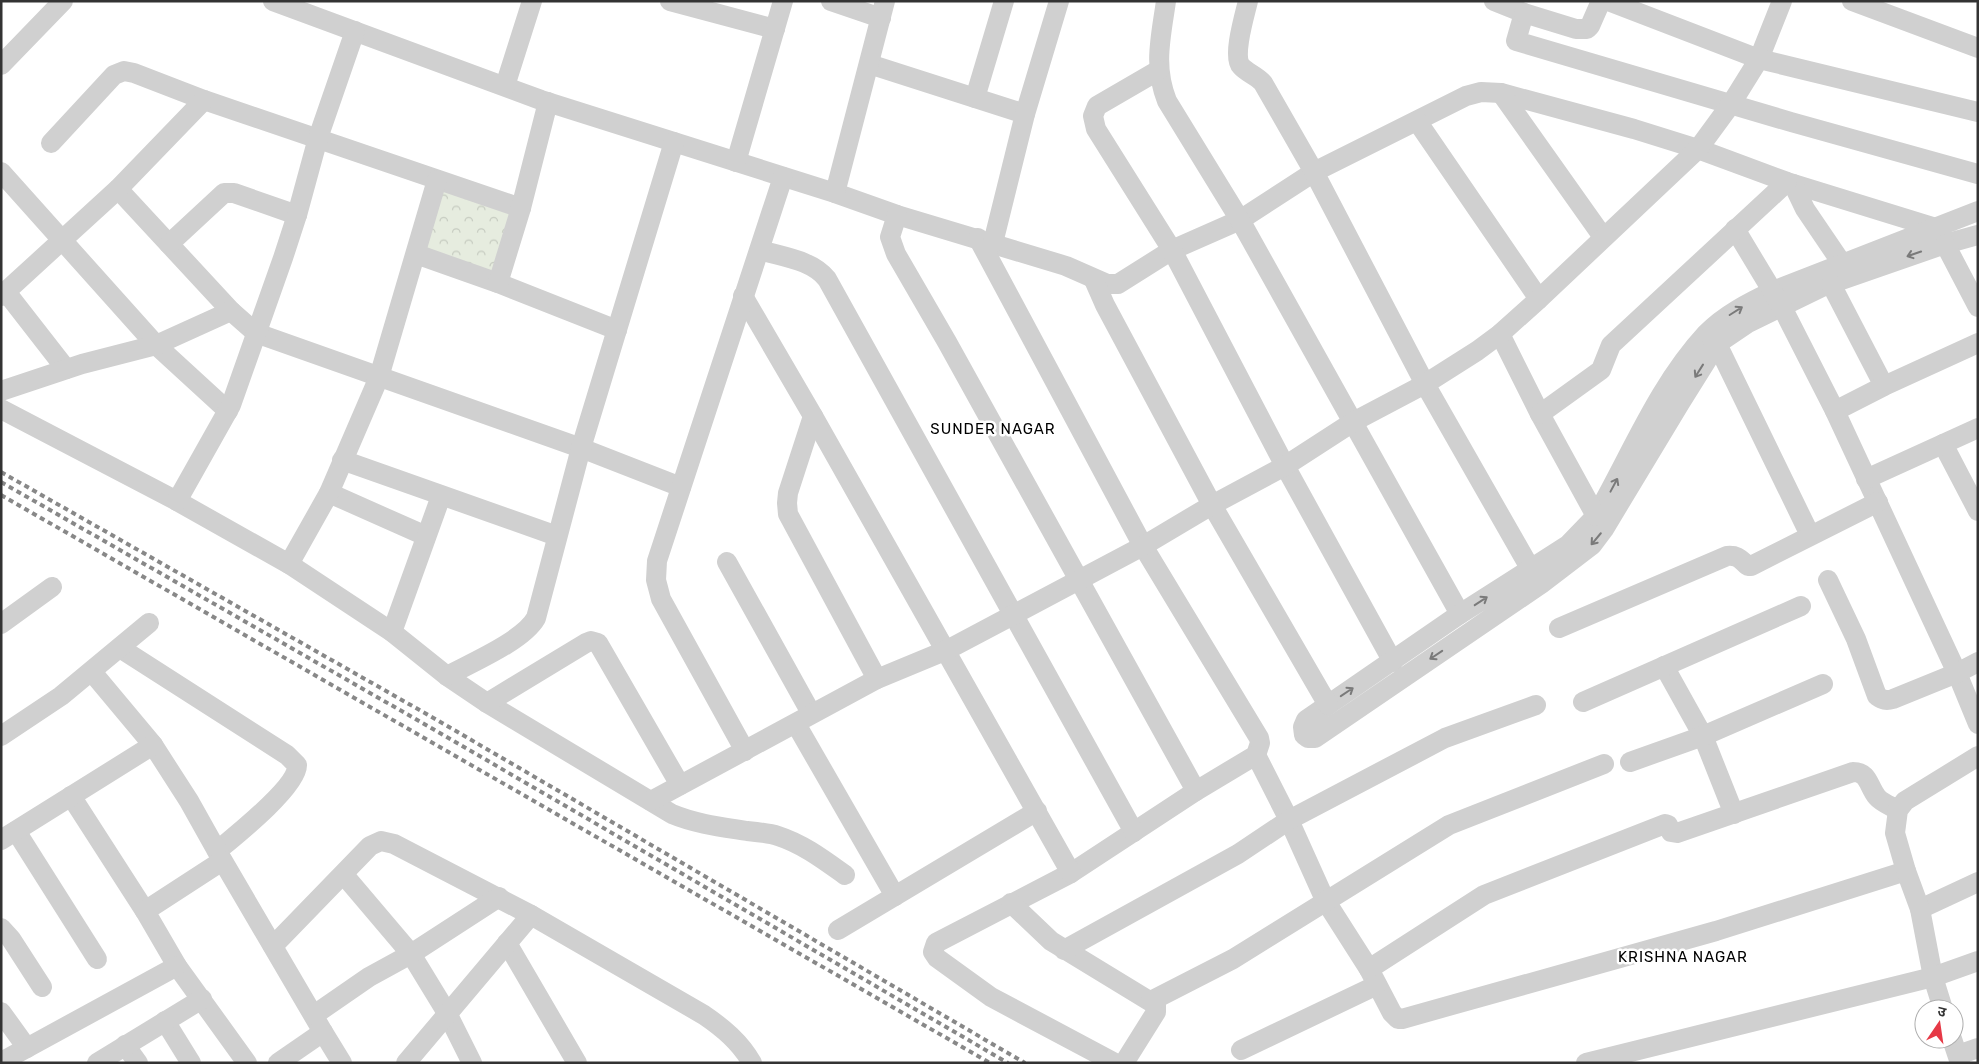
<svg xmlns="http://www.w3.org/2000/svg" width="1979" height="1064" font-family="Rubik,'Noto Sans Devanagari',sans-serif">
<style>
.forest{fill:url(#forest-crowns)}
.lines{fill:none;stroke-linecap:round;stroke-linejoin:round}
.minor{stroke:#d0d0d0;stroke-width:20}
.rail{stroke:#888;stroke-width:4;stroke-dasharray:5 4;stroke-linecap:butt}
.oneway{stroke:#7a7a7a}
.labels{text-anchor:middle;stroke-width:5;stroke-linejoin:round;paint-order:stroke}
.neighbourhood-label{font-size:15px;letter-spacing:1px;fill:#000;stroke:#fff}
</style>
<defs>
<pattern id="forest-crowns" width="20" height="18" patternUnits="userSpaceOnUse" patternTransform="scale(1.25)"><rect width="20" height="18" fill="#e6ecdf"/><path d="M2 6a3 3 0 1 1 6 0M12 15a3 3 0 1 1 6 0" fill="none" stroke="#c6cbc0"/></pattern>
</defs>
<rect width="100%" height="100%" fill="#fff"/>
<polygon class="forest" points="445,186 517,211 497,276 423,251"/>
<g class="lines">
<g class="minor">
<polyline points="273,1 541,100 835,193 897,215 1066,266 1107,284 1118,284 1172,250 1240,220 1314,172 1466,96 1481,92 1501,93 1634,129 1698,149 1787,182 1936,228"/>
<polyline points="670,1 775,29"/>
<polyline points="831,1 881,18"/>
<path d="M 1166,1 C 1161,37 1153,66 1167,101 L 1240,220 L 1460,614"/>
<path d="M 1248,1 C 1245,14 1232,57 1241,66 C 1247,73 1256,75 1263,83 L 1314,172 L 1425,384 L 1530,568"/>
<polyline points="1494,1 1524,13 1516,41 1791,122 1978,174"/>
<polyline points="1608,1 1759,59 1782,1"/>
<polyline points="1852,1 1978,48"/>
<polyline points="1524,13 1576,29 1587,29 1590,26 1601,1"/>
<polyline points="869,64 1025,114"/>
<polyline points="1,65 63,1"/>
<polyline points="1159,70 1097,106 1093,116 1096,129 1172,250 1285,466 1393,662"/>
<polyline points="505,86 532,1"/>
<polyline points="1501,93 1603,237"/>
<polyline points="975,98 1004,1"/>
<polyline points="1417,121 1539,299"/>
<polyline points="51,143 114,75 124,71 134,73 204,100 521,208"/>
<polyline points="736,162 783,1"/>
<polyline points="1,172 156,345 228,411"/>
<polyline points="1793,184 1805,209 1843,265"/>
<polyline points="118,189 231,311 256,333 581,448 681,487"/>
<polyline points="835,193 885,1"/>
<path d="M 1978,211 L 1773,291 C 1750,302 1724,315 1706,334 C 1658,386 1631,455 1596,516 L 1568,545 L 1460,614 L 1306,720 L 1303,727 L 1304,735 L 1308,738 L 1315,738 L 1541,584 L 1592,545 L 1604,529 L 1680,403 L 1717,344 L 1748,323 L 1824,286 L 1945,244 L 1978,235"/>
<polyline points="897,215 890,237 896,254 947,342 1196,791"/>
<polyline points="1735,229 1782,307 1835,411 1957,673 1978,724"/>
<polyline points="978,238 1143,546 1259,738 1260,743 1256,755 1196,791 1071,873 936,943 933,952 937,958 991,997 1115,1063"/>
<polyline points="993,243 1025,114 1059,1"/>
<polyline points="169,244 224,193 234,193 297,215"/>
<polyline points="1945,244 1978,307"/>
<path d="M 760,250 C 783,257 812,260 827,279 L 1134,832"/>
<polyline points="416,254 498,283 617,330"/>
<polyline points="1094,280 1105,305 1212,505 1328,705"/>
<polyline points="498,283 521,208 548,102"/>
<polyline points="1831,284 1884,386"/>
<polyline points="6,292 66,369"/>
<polyline points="1,296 118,189 204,100"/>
<polyline points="743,296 813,416 1071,873"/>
<polyline points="1500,334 1540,414 1596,516"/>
<polyline points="1710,336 1717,344 1810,535"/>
<polyline points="1,391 82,364 156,345 231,311"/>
<path d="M 1,409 L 177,501 L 289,564 L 392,632 L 447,676 L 487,703 L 672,814 C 696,824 722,827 747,831 C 757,832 769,833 778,836 C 803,844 824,860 845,875"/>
<polyline points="1835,411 1884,386 1978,343"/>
<polyline points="1540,414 1601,370 1611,345 1787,182"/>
<polyline points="813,416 788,493 787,503 788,514 877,679"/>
<polyline points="1943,444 1978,511"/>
<polyline points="342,460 557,536"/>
<polyline points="1866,479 1978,428"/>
<polyline points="329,493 426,536"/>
<polyline points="177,501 231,405 283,258 297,215 318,138 355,31"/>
<polyline points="727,562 811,713"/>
<polyline points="289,564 329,493 379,377 437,180"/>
<path d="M 1828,580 L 1856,639 L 1877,696 C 1883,700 1886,701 1893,699 L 1957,673 L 1978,662"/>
<polyline points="1,624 52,587"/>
<path d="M 1559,628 L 1727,556 C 1738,555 1740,559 1748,566 L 1751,566 L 1878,502"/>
<polyline points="392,632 441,496"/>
<path d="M 120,648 L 287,755 L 297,765 C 298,786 234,837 217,851"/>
<polyline points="1664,666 1703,736 1734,814"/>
<polyline points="92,672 153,745 189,801 217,851 323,1032"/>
<path d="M 447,676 C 471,663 523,641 536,618 L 581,448 L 674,142"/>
<polyline points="1583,702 1801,606"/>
<polyline points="487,703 586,643 591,641 598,643 680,785"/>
<polyline points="796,724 895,896"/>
<polyline points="1,736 61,696 149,623"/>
<polyline points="745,751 661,599 656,580 657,561 783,177"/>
<polyline points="1256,755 1289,820 1325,900 1369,969 1392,1013 1398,1019 1402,1019 1716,931 1906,871"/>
<polyline points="1630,762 1703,736 1823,684"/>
<polyline points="71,796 145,911"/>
<polyline points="651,801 877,679 947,650 1143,546 1212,505 1285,466 1353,422 1425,384 1477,351 1500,334 1539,299 1698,149 1731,104 1759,59 1978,112"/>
<polyline points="16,831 97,959"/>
<polyline points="1,840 153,745"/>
<polyline points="222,861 145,911 177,966 247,1063"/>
<polyline points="344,875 411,954 447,1013 472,1063"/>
<polyline points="1011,903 1051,941 1156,1005 1156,1012 1124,1063"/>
<polyline points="1920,909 1978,882"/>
<polyline points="1,928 11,939 42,987"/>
<polyline points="838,930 1037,811"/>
<polyline points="507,943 577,1063"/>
<path d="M 273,946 L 370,846 L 381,841 L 394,844 L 531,915 L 704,1015 C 723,1028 740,1042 752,1063"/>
<polyline points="1064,950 1238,854 1289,820 1445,738 1536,705"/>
<path d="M 1369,969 L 1484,895 L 1665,824 L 1668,825 L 1671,832 L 1677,833 L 1853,772 C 1869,772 1868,786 1877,797 C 1882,803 1891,806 1898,810"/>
<polyline points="1151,1001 1233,959 1449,825 1604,764"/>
<polyline points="1943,1009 1933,977 1920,909 1906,871 1895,833 1898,810 1905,801 1978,756"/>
<polyline points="1,1012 27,1048"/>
<polyline points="314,1015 369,977 411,954 499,897"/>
<polyline points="165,1021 191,1063"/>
<polyline points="1952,1039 1960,1063"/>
<polyline points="125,1045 138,1063"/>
<polyline points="1241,1050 1377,985"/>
<polyline points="1958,1055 1978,1048"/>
<polyline points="1,1062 177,966"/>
<polyline points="97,1063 202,999"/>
<polyline points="278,1063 323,1032 342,1063"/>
<polyline points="406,1063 531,915"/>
<polyline points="1586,1063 1933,977 1978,961"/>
</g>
<g class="rail">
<polyline points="1,472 437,720 1025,1063"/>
<polyline points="1,482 433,729 1008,1063"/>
<polyline points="1,495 990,1063"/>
</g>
</g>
<defs><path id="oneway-shaft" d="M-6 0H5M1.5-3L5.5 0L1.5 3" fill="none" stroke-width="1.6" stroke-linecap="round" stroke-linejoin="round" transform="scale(1.25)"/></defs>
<g class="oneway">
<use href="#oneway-shaft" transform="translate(1914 254) rotate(161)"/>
<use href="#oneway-shaft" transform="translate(1736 311) rotate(-32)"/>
<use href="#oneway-shaft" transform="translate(1699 371) rotate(122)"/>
<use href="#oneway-shaft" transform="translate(1614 485) rotate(-62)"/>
<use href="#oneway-shaft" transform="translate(1596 539) rotate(130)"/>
<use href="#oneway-shaft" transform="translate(1481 601) rotate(-33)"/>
<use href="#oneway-shaft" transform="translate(1436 655) rotate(146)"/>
<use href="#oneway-shaft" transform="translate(1347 692) rotate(-34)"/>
</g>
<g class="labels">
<g class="neighbourhood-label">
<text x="993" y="434">SUNDER NAGAR</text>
<text x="1683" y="962">KRISHNA NAGAR</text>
</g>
</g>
<rect width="1979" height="1064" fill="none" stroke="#333333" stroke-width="5"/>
<g transform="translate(1939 1024) rotate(13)"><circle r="24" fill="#ffffff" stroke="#adadad"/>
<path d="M0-4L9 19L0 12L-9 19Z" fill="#e63946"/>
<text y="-8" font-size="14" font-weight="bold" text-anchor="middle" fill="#333333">उ</text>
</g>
</svg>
